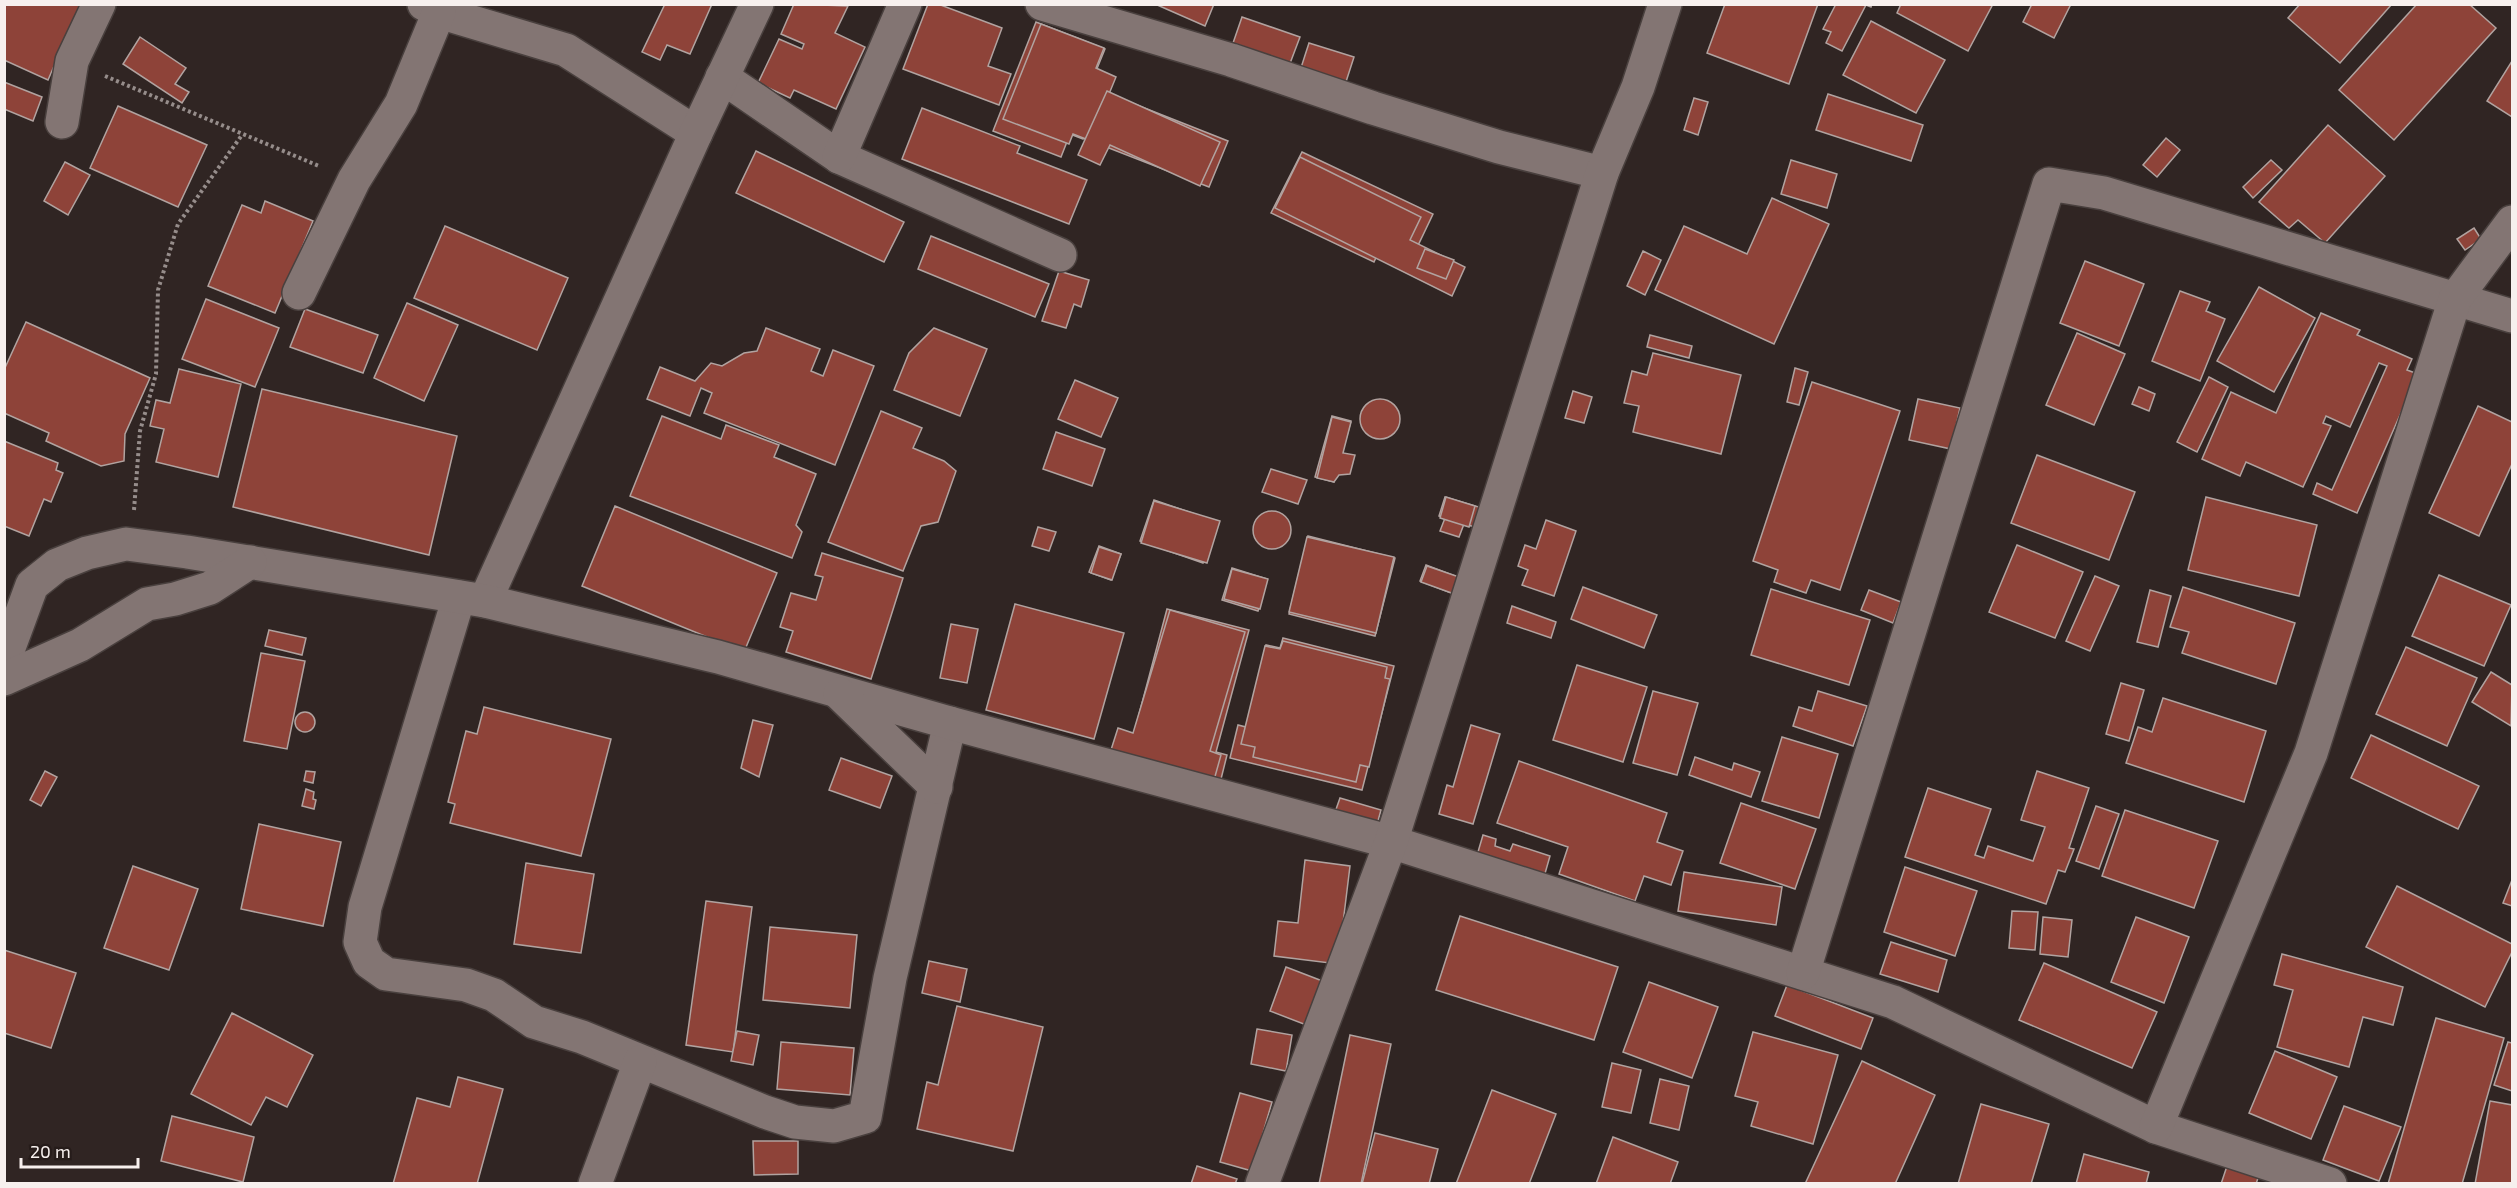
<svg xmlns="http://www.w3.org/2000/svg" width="2517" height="1188" font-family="'Exo 2',sans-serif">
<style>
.building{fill:#8e4339;stroke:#b1a3a0;stroke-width:1.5}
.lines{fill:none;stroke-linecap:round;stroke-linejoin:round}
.minor-casing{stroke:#49403e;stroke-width:36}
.path{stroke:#968d8b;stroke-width:4;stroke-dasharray:3 3;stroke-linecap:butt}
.minor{stroke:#837573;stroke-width:33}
</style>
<rect width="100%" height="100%" fill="#302523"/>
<g class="building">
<polygon points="4,4 81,4 48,80 4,60"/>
<polygon points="665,4 712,4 690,54 667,45 660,60 642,52"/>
<polygon points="794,4 848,6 835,33 865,47 836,109 794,90 790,98 758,83 779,39 802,49 804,44 781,34"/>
<polygon points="928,4 938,4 1002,28 988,66 1011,74 999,105 903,69"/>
<polygon points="1155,4 1214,4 1205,26"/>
<polygon points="1725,4 1818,4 1789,84 1707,53"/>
<polygon points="1836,4 1872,4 1871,7 1866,5 1842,51 1826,43 1831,32 1823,29"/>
<polygon points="1901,4 1993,4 1968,51 1897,13"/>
<polygon points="2032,4 2071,4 2054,38 2023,22"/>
<polygon points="2300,4 2392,4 2340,63 2288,18"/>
<polygon points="2417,4 2469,4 2496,28 2394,140 2339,90"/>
<polygon points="1242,17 1300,37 1289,66 1232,46"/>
<polygon points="1871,21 1945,60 1916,113 1843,75"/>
<polygon points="1036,22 1105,49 1096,71 1108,76 1083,139 1070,134 1061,157 993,131"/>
<polygon points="1041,24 1104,48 1096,68 1116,77 1109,94 1228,141 1209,187 1073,134 1069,144 1003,119"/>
<polygon points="140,37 186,68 175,84 189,92 182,103 123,64"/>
<polygon points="1309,43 1354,57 1343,91 1298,77"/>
<polygon points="2512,61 2512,117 2487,101"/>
<polygon points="4,82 42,97 33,121 4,109"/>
<polygon points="1107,91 1220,142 1200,186 1110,145 1100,165 1078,155"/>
<polygon points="1828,94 1923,125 1911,161 1816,130"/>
<polygon points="1694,98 1708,102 1698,135 1684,130"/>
<polygon points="118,106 207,145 178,207 90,168"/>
<polygon points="922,108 1020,146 1017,153 1087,180 1069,224 902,159"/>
<polygon points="2328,125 2385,176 2325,243 2298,220 2289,228 2259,202"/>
<polygon points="2166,138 2180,150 2157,177 2143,165"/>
<polygon points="756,151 904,222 884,262 736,193"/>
<polygon points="1302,152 1433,214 1412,258 1382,244 1374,262 1271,213"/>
<polygon points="1300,157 1421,217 1410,240 1465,267 1452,296 1275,208"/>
<polygon points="1791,160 1837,174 1827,208 1781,194"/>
<polygon points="2271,160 2282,170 2253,198 2243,187"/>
<polygon points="65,162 90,175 68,215 44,201"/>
<polygon points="1772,198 1829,224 1774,344 1655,290 1684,226 1747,254"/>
<polygon points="265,201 313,221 275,313 208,286 242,205 261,213"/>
<polygon points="445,226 568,278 537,350 414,298"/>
<polygon points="2474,228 2481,239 2465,250 2457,239"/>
<polygon points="931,236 1049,284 1035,317 918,269"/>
<polygon points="1425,249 1454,260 1446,279 1417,268"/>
<polygon points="1643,251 1661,260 1645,295 1627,286"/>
<polygon points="2085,261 2144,284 2119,346 2060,323"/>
<polygon points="1059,271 1089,280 1081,307 1074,304 1066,328 1042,321"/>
<polygon points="2259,287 2315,318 2274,392 2217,361"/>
<polygon points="2180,291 2210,302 2206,311 2225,319 2200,381 2152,361"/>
<polygon points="206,299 279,328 255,387 182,359"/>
<polygon points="407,303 458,325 424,401 374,378"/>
<polygon points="305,309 378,335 363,373 290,347"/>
<polygon points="2321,313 2360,330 2357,335 2412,359 2407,370 2418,374 2357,513 2313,494 2317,483 2332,490 2387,366 2379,363 2350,427 2326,416 2323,423 2331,426 2303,487 2246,462 2240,476 2202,459 2231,392 2276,413"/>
<polygon points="26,322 150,378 125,434 124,461 101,466 46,441 49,433 4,413 4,370"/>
<polygon points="766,328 820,349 811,371 823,376 833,350 874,366 835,465 704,413 712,393 701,388 690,416 647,399 660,367 695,381 711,363 722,366 744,353 757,351"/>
<polygon points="934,328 987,349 960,416 894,390 909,353"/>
<polygon points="2077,333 2125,354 2094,425 2046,405"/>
<polygon points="1650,335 1692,346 1689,358 1647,347"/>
<polygon points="1653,353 1741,375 1721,454 1633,432 1639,406 1624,403 1632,371 1647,375"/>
<polygon points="1795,368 1808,372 1799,405 1787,402"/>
<polygon points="179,369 241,384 218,477 156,462 164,429 150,426 156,400 170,403"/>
<polygon points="2209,377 2228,387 2197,452 2177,442"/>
<polygon points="1075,380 1118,398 1101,437 1058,419"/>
<polygon points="1812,382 1900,411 1840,590 1811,580 1806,593 1774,582 1778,570 1753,561"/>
<polygon points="2139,387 2155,394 2149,411 2132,404"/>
<polygon points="262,389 457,436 429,555 233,507"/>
<polygon points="1573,391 1592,397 1584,423 1565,418"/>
<polygon points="1918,399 1960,408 1951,449 1909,440"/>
<circle cx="1380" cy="419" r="20"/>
<polygon points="2478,406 2512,422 2512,464 2479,536 2429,513"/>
<polygon points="881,411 922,428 913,448 944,461 956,471 938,522 921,526 903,571 828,542"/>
<polygon points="662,416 721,439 726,425 779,445 774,457 816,474 796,525 802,532 792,558 630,496"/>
<polygon points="1332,416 1351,421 1334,482 1315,477"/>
<polygon points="1332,417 1351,422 1343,453 1355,455 1350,474 1339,475 1334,482 1317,478"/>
<polygon points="1056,432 1105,449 1092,486 1043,469"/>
<polygon points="4,441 58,463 56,470 63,473 51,502 44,499 29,536 4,526"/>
<polygon points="2037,455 2135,492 2109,560 2011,523"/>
<polygon points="1271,469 1307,480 1298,504 1262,492"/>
<polygon points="1445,497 1482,508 1475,527 1464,524 1459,537 1440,531 1445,518 1439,516"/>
<polygon points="1446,497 1475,506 1469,527 1440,518"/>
<polygon points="2206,497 2317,525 2299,596 2188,570"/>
<polygon points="1154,500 1218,522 1203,563 1140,541"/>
<polygon points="1154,501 1220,521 1207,563 1141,543"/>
<polygon points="615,506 777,573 744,652 582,586"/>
<circle cx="1272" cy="530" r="19"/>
<polygon points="1546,520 1576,531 1554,596 1522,585 1528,570 1518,566 1525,545 1536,549"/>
<polygon points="1038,527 1056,532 1049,551 1032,546"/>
<polygon points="1308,536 1395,558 1375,636 1289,614"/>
<polygon points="1307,537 1394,557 1376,633 1289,612"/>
<polygon points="2017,545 2083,572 2055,638 1989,612"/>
<polygon points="1099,546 1121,554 1111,580 1089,572"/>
<polygon points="1099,547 1121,554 1112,580 1091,573"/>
<polygon points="822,553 903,578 871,679 786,652 793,631 780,627 791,593 816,600 823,577 815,575"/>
<polygon points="1426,565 1460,578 1454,594 1420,581"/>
<polygon points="1427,566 1462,578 1457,595 1421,582"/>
<polygon points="1232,568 1267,579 1258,611 1222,600"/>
<polygon points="1232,569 1268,579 1260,609 1224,599"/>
<polygon points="2439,575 2511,605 2484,666 2412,636"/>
<polygon points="2095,576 2119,586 2090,651 2066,641"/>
<polygon points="1583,587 1657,615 1644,648 1571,619"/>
<polygon points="2183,587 2295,623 2276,684 2182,653 2189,632 2170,627"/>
<polygon points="1771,589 1870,620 1849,685 1751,655"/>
<polygon points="1869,590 1901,602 1893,623 1861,610"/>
<polygon points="2150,590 2171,596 2158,647 2137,642"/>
<polygon points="1015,604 1124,633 1094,739 986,710"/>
<polygon points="1512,606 1556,622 1551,638 1507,623"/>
<polygon points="1167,609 1249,630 1216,752 1227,755 1220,783 1117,756 1123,735 1133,737"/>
<polygon points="1170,610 1245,632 1210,751 1221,755 1214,780 1110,753 1118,728 1133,733"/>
<polygon points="951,624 978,629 967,683 940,678"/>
<polygon points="269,630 306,638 302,655 265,646"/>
<polygon points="1283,638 1394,666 1362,790 1230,758 1238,725 1246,727 1266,645 1280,648"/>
<polygon points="1283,641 1387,667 1385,678 1390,679 1369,767 1360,765 1356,782 1253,757 1255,747 1241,744 1265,646 1280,649"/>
<polygon points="2406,647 2477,678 2447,746 2376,714"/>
<polygon points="261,653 305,661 287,749 244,741"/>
<polygon points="1577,665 1647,687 1623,762 1553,740"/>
<polygon points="2491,672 2512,685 2511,726 2472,702"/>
<polygon points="2121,683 2144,690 2129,741 2106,734"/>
<polygon points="1653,691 1698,703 1677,775 1633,763"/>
<polygon points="1818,691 1867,706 1853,746 1793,726 1799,707 1812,711"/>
<polygon points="2163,698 2266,731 2244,802 2126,763 2138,727 2152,732"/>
<polygon points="484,707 611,739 581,856 450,823 455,804 448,802 466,731 477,734"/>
<circle cx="305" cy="722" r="10"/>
<polygon points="753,720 773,725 759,777 741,768"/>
<polygon points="1471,725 1500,734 1473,824 1439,814 1447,785 1453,787"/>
<polygon points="2371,735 2479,786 2458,829 2351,778"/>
<polygon points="1782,737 1838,754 1819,818 1762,801"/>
<polygon points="1695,757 1732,770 1734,763 1760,772 1751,797 1689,775"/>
<polygon points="841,758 892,776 880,808 829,790"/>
<polygon points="1519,761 1667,813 1657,842 1683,851 1671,885 1644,876 1635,901 1559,874 1568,847 1497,823"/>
<polygon points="45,771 57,777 41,806 30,800"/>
<polygon points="306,771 315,772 313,783 304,781"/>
<polygon points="2037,771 2089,788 2069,848 2074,849 2065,872 2058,870 2046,904 1905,857 1928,788 1991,809 1975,855 1984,858 1988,846 2033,861 2045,827 2021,820"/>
<polygon points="306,789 314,792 313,799 316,800 314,809 302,806"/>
<polygon points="1340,798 1381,810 1376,828 1334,815"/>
<polygon points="1741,803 1816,829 1795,889 1720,863"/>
<polygon points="2096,806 2119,814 2099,869 2076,861"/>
<polygon points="2125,810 2218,841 2194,908 2102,876"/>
<polygon points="259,824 341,842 323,926 241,909"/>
<polygon points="1483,835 1496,839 1495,846 1510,851 1513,844 1550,856 1542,884 1475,862"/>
<polygon points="1305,860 1350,866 1338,964 1274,956 1278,921 1298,923"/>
<polygon points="526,863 594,874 581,953 514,944"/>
<polygon points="133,866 198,889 169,970 104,948"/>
<polygon points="1905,867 1977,891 1955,956 1884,932"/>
<polygon points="1684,872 1782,887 1776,925 1678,911"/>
<polygon points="2512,880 2512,906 2503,903"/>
<polygon points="2397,886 2512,944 2512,952 2485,1007 2366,947"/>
<polygon points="706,901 752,907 733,1052 686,1045"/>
<polygon points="2012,911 2038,912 2035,950 2009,948"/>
<polygon points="1460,916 1618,967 1594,1040 1436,990"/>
<polygon points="2043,917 2072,920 2068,957 2040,954"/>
<polygon points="2136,917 2189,937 2164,1003 2111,982"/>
<polygon points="770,927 857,935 850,1008 763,1000"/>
<polygon points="1891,942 1947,960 1938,992 1880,974"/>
<polygon points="4,950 76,973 51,1048 4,1033"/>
<polygon points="2282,954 2403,987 2393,1025 2363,1017 2349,1067 2277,1047 2293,990 2274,985"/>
<polygon points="929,961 967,969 960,1002 922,993"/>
<polygon points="2044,963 2157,1012 2132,1068 2019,1020"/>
<polygon points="1286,967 1325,982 1309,1026 1270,1011"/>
<polygon points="1649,982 1718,1007 1692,1078 1623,1052"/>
<polygon points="1787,985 1873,1018 1861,1049 1775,1016"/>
<polygon points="957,1006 1043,1027 1013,1151 917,1129 927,1082 938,1085"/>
<polygon points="232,1013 313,1055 287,1107 266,1097 251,1125 191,1094"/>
<polygon points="2436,1018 2504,1038 2462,1184 2388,1184"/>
<polygon points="1257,1029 1292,1035 1286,1071 1251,1064"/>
<polygon points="737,1031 759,1035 753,1065 731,1061"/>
<polygon points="1753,1032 1838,1055 1813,1144 1751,1126 1758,1102 1735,1096"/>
<polygon points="1350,1035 1391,1044 1361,1184 1319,1184"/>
<polygon points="781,1042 854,1048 850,1095 777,1089"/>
<polygon points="2508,1042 2512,1043 2512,1091 2494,1085"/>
<polygon points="2275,1051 2337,1077 2311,1139 2249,1113"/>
<polygon points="1862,1061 1935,1095 1895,1184 1805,1184"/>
<polygon points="1612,1063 1641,1070 1631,1113 1602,1107"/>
<polygon points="458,1077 503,1089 477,1184 393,1184 417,1098 450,1107"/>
<polygon points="1660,1079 1689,1086 1679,1130 1650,1123"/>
<polygon points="1492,1090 1556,1114 1529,1184 1456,1184"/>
<polygon points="1240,1093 1272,1102 1252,1171 1220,1162"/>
<polygon points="2490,1101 2512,1105 2512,1184 2475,1184"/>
<polygon points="1981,1104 2049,1124 2031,1184 1958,1184"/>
<polygon points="2344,1106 2401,1127 2379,1181 2323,1160"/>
<polygon points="172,1116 254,1137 243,1182 161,1161"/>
<polygon points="1375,1133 1438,1149 1429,1184 1362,1184"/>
<polygon points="1613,1137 1678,1162 1670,1184 1596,1184"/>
<polygon points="753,1141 798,1141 798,1174 754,1175"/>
<polygon points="2084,1154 2149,1172 2146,1184 2076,1184"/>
<polygon points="2228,1163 2259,1175 2256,1184 2221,1184"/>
<polygon points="1197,1166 1237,1179 1235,1184 1191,1184"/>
</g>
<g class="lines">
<defs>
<g id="minor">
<polyline points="424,4 439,12 566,50 696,133"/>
<polyline points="1042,4 1231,60 1373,108 1499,147 1602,173"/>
<polyline points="722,77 839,157 1060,255"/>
<polyline points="62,122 72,61 99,4"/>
<polyline points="839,157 905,4"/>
<polyline points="299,293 354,180 401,104 439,12"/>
<polyline points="459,597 365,907 360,942 369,962 386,974 466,985 494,995 534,1022 582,1037 765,1112 795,1122 834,1126 865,1117 890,978 950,723"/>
<polyline points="485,601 696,133 757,4"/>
<polyline points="4,661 32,585 57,565 87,553 126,544 187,552 485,601 718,657 950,723 1391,842 1893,1002 2156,1127 2330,1184"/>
<polyline points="4,679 80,645 147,604 175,599 210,588 250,562"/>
<polyline points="840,694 936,787"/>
<polyline points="1803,973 2049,184 2104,193 2512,316"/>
<polyline points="2156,1127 2311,753 2455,299 2512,222"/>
<polyline points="595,1184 640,1062"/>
<polyline points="1262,1184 1391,842 1602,173 1638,87 1665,4"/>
</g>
</defs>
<use href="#minor" class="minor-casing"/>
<g class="path">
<polyline points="105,76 319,166"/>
<polyline points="134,510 140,431 156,374 158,290 178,224 242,135"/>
</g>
<use href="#minor" class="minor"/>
</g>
<rect width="2517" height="1188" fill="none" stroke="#f7f0ee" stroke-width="12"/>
<path d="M21 1158v9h117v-9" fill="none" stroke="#f7f0ee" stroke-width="3"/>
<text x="30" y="1158" font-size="18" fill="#f7f0ee" stroke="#261c1a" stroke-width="4.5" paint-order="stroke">20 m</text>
</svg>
